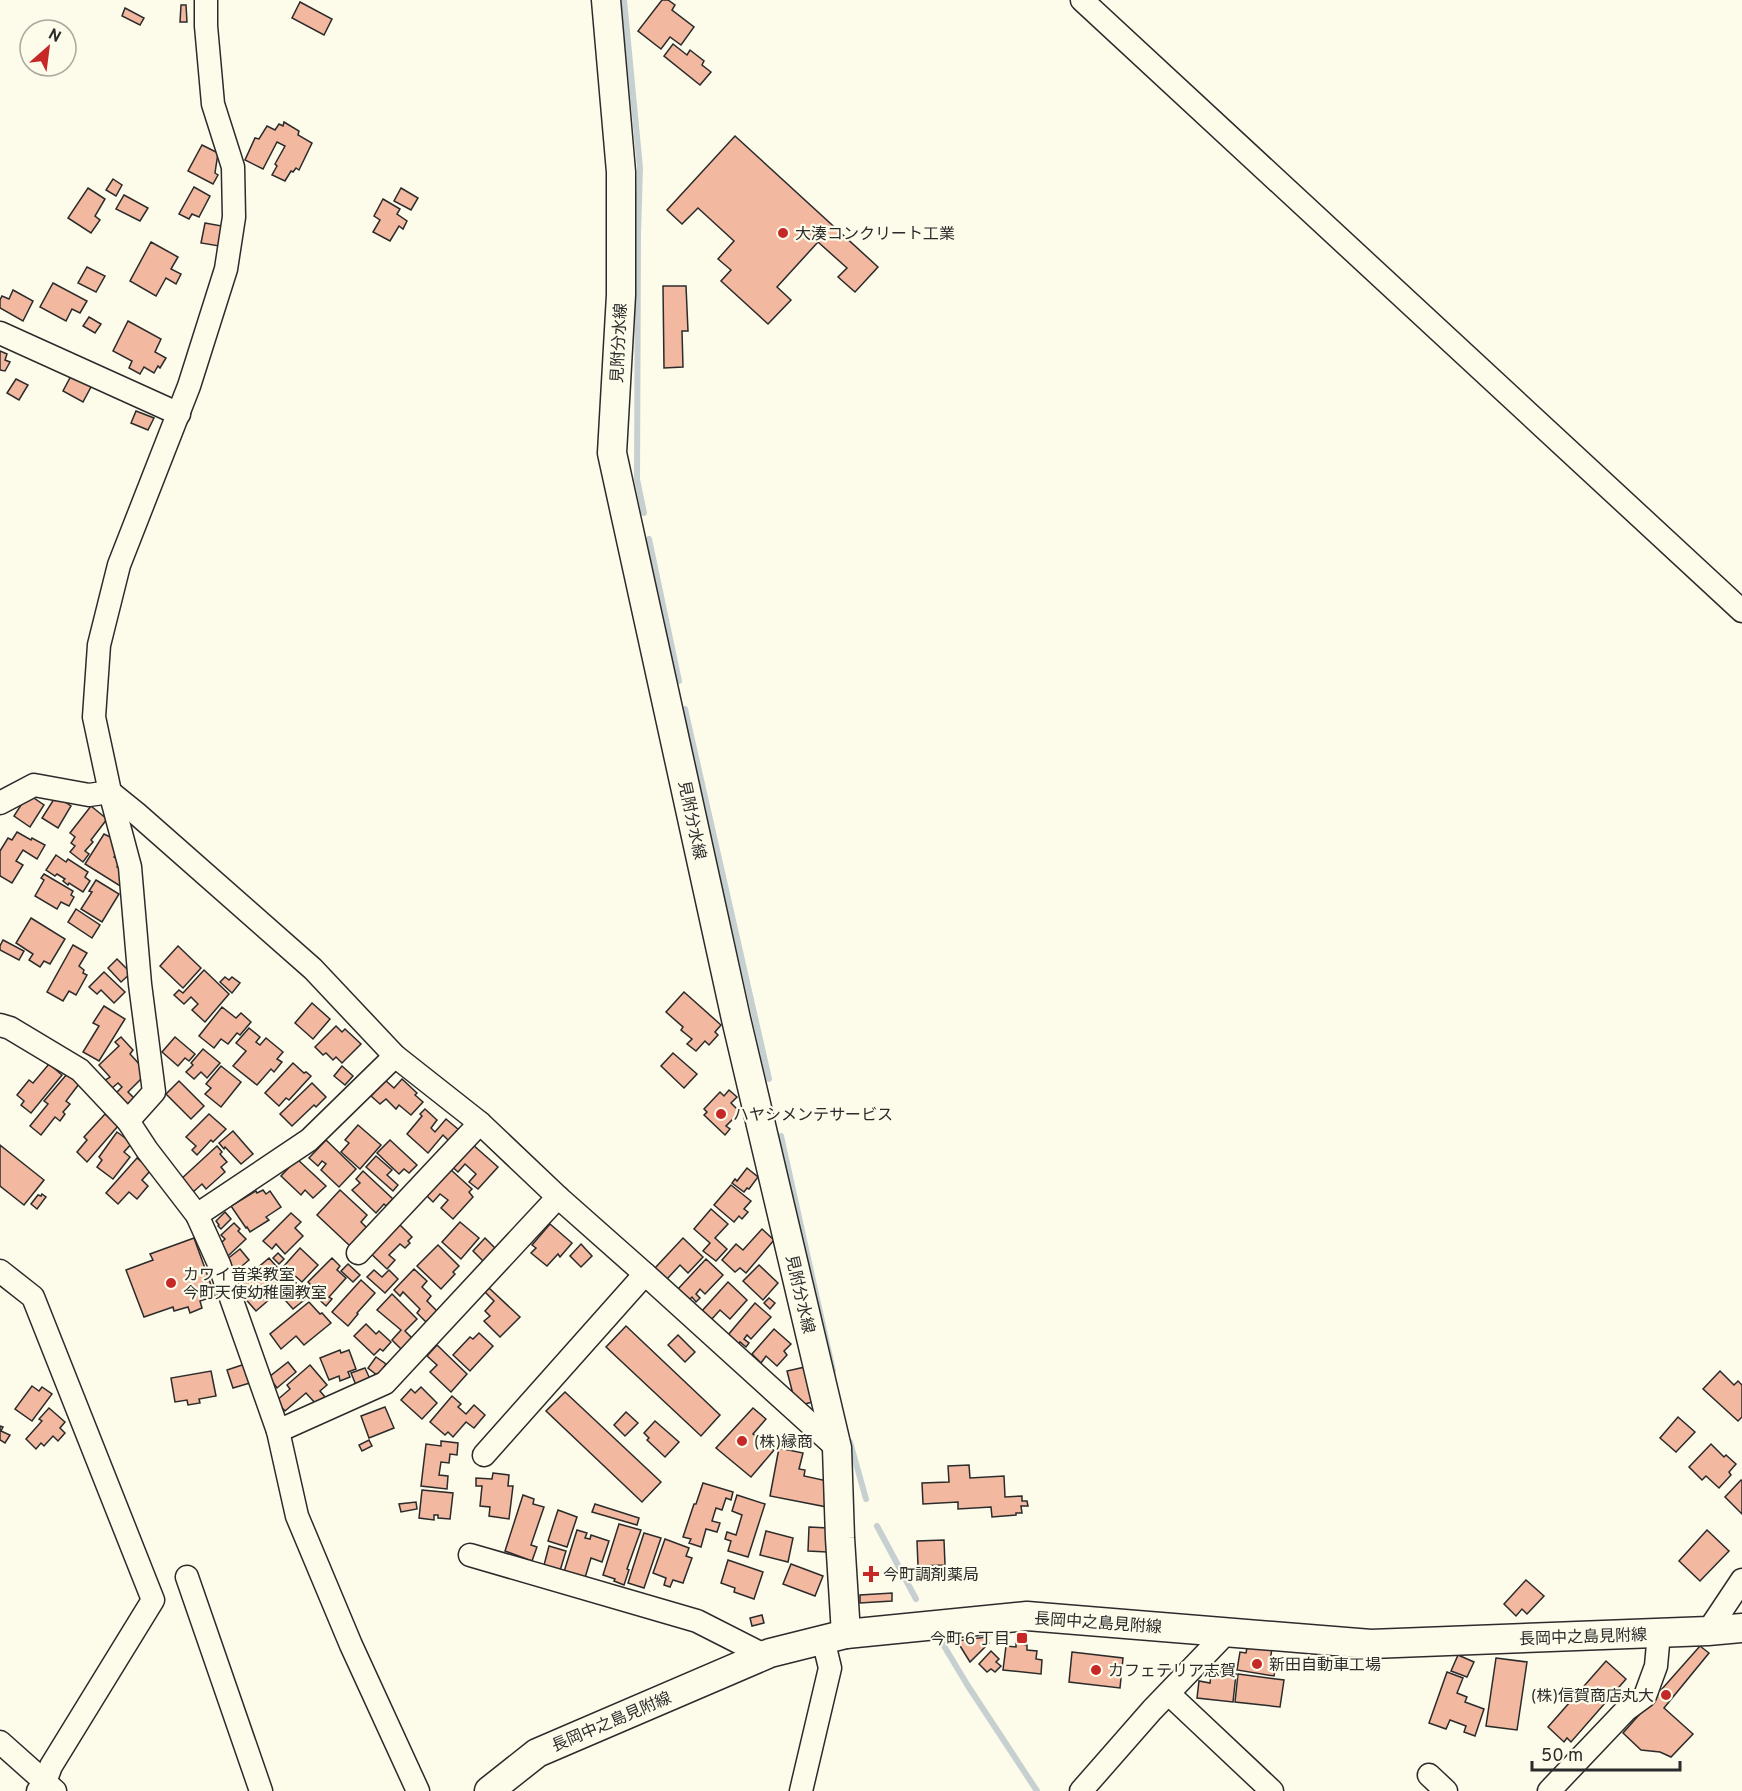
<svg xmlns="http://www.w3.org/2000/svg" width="1742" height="1791" font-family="Overpass,'Noto Sans JP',sans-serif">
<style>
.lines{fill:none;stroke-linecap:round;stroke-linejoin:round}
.stream{stroke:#c7d0d0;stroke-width:6}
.building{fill:#f2b8a0;stroke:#2b2b2b;stroke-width:1.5}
.minor-casing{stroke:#2b2b2b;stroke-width:25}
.major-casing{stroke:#2b2b2b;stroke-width:31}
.minor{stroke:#fdfbea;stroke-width:22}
.major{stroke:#fdfbea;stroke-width:28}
.poi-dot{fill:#c62828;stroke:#fdfbea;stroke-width:2}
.labels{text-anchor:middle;stroke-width:4.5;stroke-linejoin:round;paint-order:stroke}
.poi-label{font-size:16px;fill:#2b2b2b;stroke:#fdfbea;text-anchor:start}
.street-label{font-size:16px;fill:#2b2b2b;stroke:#fdfbea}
</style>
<rect width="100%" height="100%" fill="#fdfbea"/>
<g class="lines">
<g class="stream">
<polyline points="624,0 640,168 638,233 637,479 644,513"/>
<polyline points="649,539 679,681"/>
<polyline points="685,709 769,1079"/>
<polyline points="781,1136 833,1371"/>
<polyline points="850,1442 866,1499"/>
<polyline points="877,1526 916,1599"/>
<polyline points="938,1636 968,1686 1037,1791"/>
</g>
</g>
<g class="building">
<polygon points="662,0 668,0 675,5 672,10 694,27 681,45 670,37 661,49 638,31"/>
<polygon points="300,2 332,19 324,35 292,18"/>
<polygon points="181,5 186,5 187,22 180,22"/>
<polygon points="125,8 144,18 140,25 122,16"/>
<polygon points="673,44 687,55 690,50 704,61 702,65 711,72 700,85 664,56"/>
<polygon points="284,122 299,131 298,135 312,143 299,170 296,168 293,172 291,171 285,181 272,175 277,166 275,164 285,146 277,142 263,169 245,160 255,138 259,139 267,126 275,130 279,124 283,126"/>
<polygon points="735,136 878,267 855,292 838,277 847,268 818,242 777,287 791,300 768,324 721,281 731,270 718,259 734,241 698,208 682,224 667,210"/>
<polygon points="202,145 218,153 215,173 218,175 213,184 188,171"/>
<polygon points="113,179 122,185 116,196 106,190"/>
<polygon points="194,187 210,196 199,217 192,214 189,219 179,214"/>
<polygon points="88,188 105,199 95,216 100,220 91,233 68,218"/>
<polygon points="401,188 418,198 411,210 394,201"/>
<polygon points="124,195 148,208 140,221 116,209"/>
<polygon points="383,199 400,209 397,214 407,221 403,229 399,226 390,241 373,232 380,220 374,216"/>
<polygon points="205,223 222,226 219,246 201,243"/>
<polygon points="151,242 178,257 171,269 181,274 176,284 166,278 156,296 130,281"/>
<polygon points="87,267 105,276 96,292 78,283"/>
<polygon points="53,283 87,301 80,313 72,309 66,321 40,307"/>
<polygon points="663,286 686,286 688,331 682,331 683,367 664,368"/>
<polygon points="13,290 33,301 23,321 0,308 0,300 2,296 9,299"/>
<polygon points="89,317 101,324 95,333 83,326"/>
<polygon points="128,321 161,339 155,352 166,358 160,368 158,366 154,373 144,367 140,374 129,368 132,361 113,351"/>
<polygon points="0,351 7,354 5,360 10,362 5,371 0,370"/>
<polygon points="72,374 92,385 83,402 63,391"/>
<polygon points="16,379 28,385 19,400 7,393"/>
<polygon points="136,411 154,418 148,430 131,423"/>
<polygon points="28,794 44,805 30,827 14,816"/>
<polygon points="56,796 71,806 58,828 42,818"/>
<polygon points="91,806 107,819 91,840 93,842 85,851 89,854 83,862 70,852 75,846 71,843 75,837 70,833"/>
<polygon points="17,832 31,840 32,838 45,845 37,859 23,850 16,861 23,865 12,883 0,876 0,851 8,838 12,840"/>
<polygon points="104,834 116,840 118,850 114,857 121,861 117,867 122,869 125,889 85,864"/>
<polygon points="56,855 66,862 68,859 88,872 85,877 90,881 83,892 69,883 68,885 63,881 65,879 57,874 55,876 46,870"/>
<polygon points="44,874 73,891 71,895 74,897 69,906 61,902 57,909 35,896 44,880 41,878"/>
<polygon points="96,880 119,894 102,922 81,909 92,892 89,891"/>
<polygon points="76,909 100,925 92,938 68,922"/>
<polygon points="31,918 65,939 50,964 44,961 40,967 29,960 33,954 16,943"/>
<polygon points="3,940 24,951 19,960 0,950 0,946"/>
<polygon points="73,945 87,953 79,966 84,970 83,973 87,975 76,995 69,991 63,1001 47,992"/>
<polygon points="178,946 201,968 183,988 160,966"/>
<polygon points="117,959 131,973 121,982 108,968"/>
<polygon points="204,970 229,994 205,1022 192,1010 198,1004 191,997 184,1004 174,995 179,990 183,993"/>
<polygon points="104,972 125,992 114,1003 101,990 97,994 89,987"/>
<polygon points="225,977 229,980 232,977 240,983 232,993 220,982"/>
<polygon points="684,992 721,1025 715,1032 718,1035 709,1045 705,1041 696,1051 687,1044 692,1039 681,1030 683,1027 666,1012"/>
<polygon points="312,1003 330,1019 313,1039 295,1023"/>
<polygon points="104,1006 125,1019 99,1061 83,1052 99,1026 93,1023"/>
<polygon points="222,1007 236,1018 241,1013 251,1022 240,1035 237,1033 228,1044 221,1039 214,1048 199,1036"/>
<polygon points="336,1026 342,1032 345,1029 361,1044 342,1063 336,1057 333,1060 326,1053 323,1055 315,1047"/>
<polygon points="249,1028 260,1037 256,1042 260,1045 266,1038 283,1052 277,1059 282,1062 274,1072 271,1069 257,1085 233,1066 246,1051 236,1043"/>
<polygon points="121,1037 133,1050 130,1054 141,1066 144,1076 128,1092 134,1098 127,1105 116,1093 122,1087 118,1083 111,1089 104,1081 110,1077 99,1065 119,1046 115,1042"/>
<polygon points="175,1037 195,1054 189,1061 185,1058 178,1066 162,1052"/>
<polygon points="203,1049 220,1063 207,1078 201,1072 194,1079 186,1072 193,1065 191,1063"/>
<polygon points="673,1053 697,1074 684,1088 661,1066"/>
<polygon points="293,1063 304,1073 306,1072 311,1076 289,1100 286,1098 279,1106 265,1093"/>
<polygon points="49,1064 62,1075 31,1113 21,1105 24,1101 17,1095 29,1080 33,1083"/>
<polygon points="221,1066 241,1082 221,1107 205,1094 211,1088 206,1084"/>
<polygon points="342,1066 353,1076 345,1085 334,1076"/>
<polygon points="67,1074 79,1084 66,1101 70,1104 63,1112 65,1114 60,1121 55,1117 41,1135 30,1126 48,1104 44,1101"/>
<polygon points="402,1079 417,1093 415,1095 423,1102 411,1115 399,1105 396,1109 386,1099 380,1104 371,1096 385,1080 394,1088"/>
<polygon points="179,1081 204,1106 191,1119 166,1094"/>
<polygon points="312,1083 326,1097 316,1107 314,1105 292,1126 280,1114"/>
<polygon points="729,1090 737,1097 731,1103 740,1112 726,1126 730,1129 725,1135 704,1115 707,1112 704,1109 720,1092 724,1096"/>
<polygon points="425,1109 437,1120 431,1128 435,1132 446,1119 459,1130 449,1141 443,1135 428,1153 407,1134 422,1116 420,1114"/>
<polygon points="105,1114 118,1126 87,1162 77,1152 87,1140 84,1137"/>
<polygon points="209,1114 226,1129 213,1142 211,1140 197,1155 192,1150 196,1146 186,1137"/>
<polygon points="358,1125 381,1145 360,1169 341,1152 349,1143 345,1140"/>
<polygon points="233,1131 253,1154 241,1164 225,1147 224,1149 219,1143"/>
<polygon points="117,1132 132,1143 124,1152 130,1157 113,1179 97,1167 102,1160 99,1157"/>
<polygon points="326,1140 356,1169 339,1187 321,1170 326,1164 322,1161 318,1166 309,1158"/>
<polygon points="390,1140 417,1165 409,1173 404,1169 399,1174 377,1153"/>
<polygon points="472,1144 498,1167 478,1189 469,1182 476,1174 465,1164 458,1172 449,1164"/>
<polygon points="0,1145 44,1180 24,1205 0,1186"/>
<polygon points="217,1146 222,1152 220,1154 227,1162 221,1167 225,1172 206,1189 202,1184 192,1193 180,1180"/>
<polygon points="376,1156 392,1170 387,1175 398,1185 393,1191 366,1167"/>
<polygon points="137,1158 151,1170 142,1180 148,1186 137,1199 129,1192 118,1204 106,1193"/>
<polygon points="297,1159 326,1186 313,1198 305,1190 301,1195 281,1176"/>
<polygon points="747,1168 758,1177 749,1189 747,1188 744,1192 732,1183 735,1179 737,1181"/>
<polygon points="450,1169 472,1189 469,1192 473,1197 453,1219 441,1208 448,1200 440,1194 433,1202 422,1191"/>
<polygon points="363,1171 393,1199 386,1206 384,1204 376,1213 352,1190 360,1183 356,1179"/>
<polygon points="731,1185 751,1201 744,1209 748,1212 742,1219 739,1216 734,1222 714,1205"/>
<polygon points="263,1190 266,1194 270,1191 281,1207 266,1217 269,1220 250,1232 247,1227 246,1228 231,1206 256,1191 257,1193"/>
<polygon points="340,1190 367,1215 361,1222 367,1228 350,1246 317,1215"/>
<polygon points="42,1194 46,1197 37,1209 31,1204 38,1195 41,1196"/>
<polygon points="711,1209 728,1224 715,1238 727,1249 716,1261 703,1251 710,1243 694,1229"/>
<polygon points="225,1212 231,1219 221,1229 218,1226 219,1225 216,1221"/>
<polygon points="291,1213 301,1222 295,1228 303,1236 285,1254 276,1244 272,1249 263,1241"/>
<polygon points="395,1220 412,1237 408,1241 410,1243 405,1248 400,1244 389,1255 395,1260 387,1269 366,1249"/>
<polygon points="460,1222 479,1238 461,1259 442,1242"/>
<polygon points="234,1223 240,1229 238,1231 246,1239 228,1256 219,1245 225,1239 221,1235"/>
<polygon points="550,1224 572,1243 560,1257 558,1254 547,1266 531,1253 536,1248 532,1245"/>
<polygon points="762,1229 774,1240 746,1273 740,1268 735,1272 722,1260 736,1244 743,1250"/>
<polygon points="194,1238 215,1296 200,1301 202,1308 190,1313 188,1307 174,1311 173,1307 144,1317 126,1270 153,1260 150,1254"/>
<polygon points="485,1238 496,1249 484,1262 473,1251"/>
<polygon points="683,1238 703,1257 688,1273 680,1265 667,1279 655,1268"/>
<polygon points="581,1244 592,1256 581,1267 570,1256"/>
<polygon points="438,1245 459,1266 453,1272 455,1274 441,1289 417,1266"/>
<polygon points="300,1248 318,1265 302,1282 284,1266"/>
<polygon points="240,1249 249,1260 236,1271 226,1260"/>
<polygon points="278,1253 284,1259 279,1264 273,1258"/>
<polygon points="269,1258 289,1281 292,1278 308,1297 293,1309 278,1292 256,1311 235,1287"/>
<polygon points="332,1258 340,1266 337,1270 346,1278 329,1297 332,1299 326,1306 310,1291 313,1287 308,1282"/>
<polygon points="706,1259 723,1275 705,1294 700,1289 696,1294 700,1298 696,1302 692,1297 689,1300 678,1289"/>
<polygon points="348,1264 360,1275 353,1282 341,1271"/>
<polygon points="759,1265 778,1283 763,1300 743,1281"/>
<polygon points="414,1269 427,1281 422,1287 431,1296 427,1301 437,1311 426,1322 417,1313 420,1309 403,1292 400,1296 394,1290"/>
<polygon points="374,1270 382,1277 389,1270 398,1279 385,1293 367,1277"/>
<polygon points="361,1280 375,1293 357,1313 358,1314 348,1326 332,1312"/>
<polygon points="728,1282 747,1300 730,1319 720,1310 711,1320 701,1312"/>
<polygon points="489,1288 520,1317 500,1337 484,1321 490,1316 485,1311 494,1301 485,1292"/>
<polygon points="392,1294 417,1319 405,1331 413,1339 402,1350 392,1340 401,1330 377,1310"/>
<polygon points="769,1298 775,1303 770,1309 764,1303"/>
<polygon points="309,1302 320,1314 322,1313 331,1323 304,1345 296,1336 281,1349 270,1334"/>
<polygon points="755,1303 771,1317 751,1339 747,1335 744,1339 749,1343 746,1347 740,1342 739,1344 728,1335"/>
<polygon points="366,1324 376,1334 379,1331 391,1342 383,1351 380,1349 374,1355 354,1336"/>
<polygon points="626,1326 720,1415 701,1436 606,1347"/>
<polygon points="774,1329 791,1344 784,1351 787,1355 777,1366 766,1356 761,1363 752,1354"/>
<polygon points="479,1333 493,1346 470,1371 453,1355 470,1337 473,1339"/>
<polygon points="678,1335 695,1352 685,1362 668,1345"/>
<polygon points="437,1345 467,1374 451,1392 430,1372 437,1365 427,1356"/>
<polygon points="340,1350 341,1353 349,1350 356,1369 348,1372 350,1377 340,1381 339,1376 329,1380 320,1358"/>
<polygon points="376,1357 386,1364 378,1376 368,1368"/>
<polygon points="288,1362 296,1372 277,1388 269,1377"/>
<polygon points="245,1364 250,1383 233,1388 227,1370"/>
<polygon points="310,1365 327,1385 320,1391 325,1397 316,1404 306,1393 285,1411 276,1401 290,1389 287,1385"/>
<polygon points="805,1367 813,1402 796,1406 787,1371"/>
<polygon points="365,1368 370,1379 356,1385 351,1373"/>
<polygon points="211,1371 216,1396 199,1399 200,1403 188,1405 187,1400 175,1402 171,1378"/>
<polygon points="1720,1371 1734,1385 1738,1381 1742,1385 1742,1417 1738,1421 1703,1389"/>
<polygon points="32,1386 39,1391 42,1387 52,1394 32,1421 15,1409"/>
<polygon points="421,1387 437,1403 422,1419 401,1400 411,1389 415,1393"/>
<polygon points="565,1392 661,1482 642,1502 546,1411"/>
<polygon points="452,1396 461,1404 458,1407 466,1414 474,1405 485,1415 474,1428 466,1422 453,1437 448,1432 445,1435 430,1422"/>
<polygon points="385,1407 394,1428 369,1438 361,1416"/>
<polygon points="49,1408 65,1422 60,1428 65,1433 58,1441 53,1436 44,1446 41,1443 36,1449 26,1439 42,1421 39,1419"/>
<polygon points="753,1408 766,1419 753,1434 774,1450 751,1477 716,1448"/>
<polygon points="626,1412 638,1423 625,1436 614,1425"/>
<polygon points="1678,1417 1695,1432 1676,1452 1660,1438"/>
<polygon points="655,1421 679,1442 665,1457 647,1440 649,1438 644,1433"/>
<polygon points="0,1426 3,1427 1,1431 10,1435 5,1443 0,1440"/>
<polygon points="369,1440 372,1446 362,1451 359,1445"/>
<polygon points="441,1441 458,1443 457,1455 450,1454 449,1463 441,1462 439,1475 448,1476 447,1489 421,1486 426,1444 441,1446"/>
<polygon points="1711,1444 1724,1457 1726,1455 1736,1464 1729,1472 1731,1475 1719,1488 1706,1476 1702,1480 1689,1467"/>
<polygon points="779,1448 803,1453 799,1469 805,1470 804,1476 832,1482 827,1507 770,1496"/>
<polygon points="969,1465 970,1478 1004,1476 1005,1497 1022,1496 1022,1501 1027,1501 1028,1506 1021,1506 1022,1513 1016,1513 1016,1515 992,1517 991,1507 958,1509 958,1502 923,1504 922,1483 949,1482 948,1466"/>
<polygon points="493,1473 509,1475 508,1486 513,1486 509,1519 489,1516 490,1507 480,1506 482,1486 476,1486 476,1478 492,1479"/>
<polygon points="1741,1480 1742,1481 1742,1514 1725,1497"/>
<polygon points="703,1483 733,1492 731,1500 726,1498 722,1510 716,1508 712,1521 720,1523 717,1532 706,1529 701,1547 689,1543 691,1539 683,1537 694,1504 696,1504"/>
<polygon points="422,1490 453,1493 450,1519 438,1518 438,1515 434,1515 434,1520 419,1518"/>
<polygon points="523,1495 534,1499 533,1504 544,1507 531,1545 537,1547 532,1561 505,1551"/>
<polygon points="737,1495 765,1504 748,1557 728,1551 731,1541 725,1539 727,1532 736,1535 742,1515 732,1511"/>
<polygon points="416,1502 417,1509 401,1512 399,1504"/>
<polygon points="595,1504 639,1518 637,1525 592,1512"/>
<polygon points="558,1510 577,1517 567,1547 548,1541"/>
<polygon points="619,1524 641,1530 627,1569 629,1570 624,1585 614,1581 615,1579 603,1575"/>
<polygon points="809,1527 828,1528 827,1552 808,1551"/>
<polygon points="577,1530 587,1533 585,1538 590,1539 591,1535 609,1541 602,1562 591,1558 584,1581 563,1575"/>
<polygon points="1707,1530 1729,1551 1700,1581 1679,1561"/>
<polygon points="766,1531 793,1538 788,1562 760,1555"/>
<polygon points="644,1533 661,1538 644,1588 628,1583"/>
<polygon points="665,1539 689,1548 686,1556 692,1558 683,1583 673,1580 670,1587 664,1585 666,1578 653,1573"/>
<polygon points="944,1540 945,1565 918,1566 917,1541"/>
<polygon points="549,1546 566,1551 559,1574 543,1569"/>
<polygon points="728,1560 763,1572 754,1599 734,1592 735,1588 721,1583"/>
<polygon points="791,1564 823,1576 815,1596 783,1584"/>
<polygon points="1526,1580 1544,1596 1527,1614 1522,1609 1516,1616 1504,1604"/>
<polygon points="892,1593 892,1601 860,1603 860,1595"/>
<polygon points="762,1615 764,1623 752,1626 750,1618"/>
<polygon points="986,1637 989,1643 970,1662 957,1641"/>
<polygon points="1016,1643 1027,1645 1027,1650 1037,1651 1036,1659 1042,1660 1041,1674 1003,1670 1006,1646 1016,1647"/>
<polygon points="1248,1643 1272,1646 1271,1656 1277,1657 1274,1676 1237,1670 1240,1652 1246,1653"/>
<polygon points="1700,1646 1709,1653 1664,1708 1693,1734 1671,1757 1660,1752 1641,1750 1623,1733"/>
<polygon points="991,1651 999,1659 996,1662 1001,1666 995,1672 991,1669 987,1672 979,1664"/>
<polygon points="1072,1652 1123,1658 1120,1688 1069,1682"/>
<polygon points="1458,1655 1474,1662 1467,1677 1451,1671"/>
<polygon points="1496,1658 1527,1662 1517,1730 1486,1726"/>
<polygon points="1606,1661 1626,1679 1571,1742 1567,1738 1564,1742 1548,1727"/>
<polygon points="1212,1666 1221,1667 1221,1672 1236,1674 1233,1702 1197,1698 1199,1681 1210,1683"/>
<polygon points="1447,1672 1463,1678 1457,1693 1467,1697 1465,1702 1484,1709 1475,1736 1464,1732 1466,1726 1450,1720 1446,1729 1429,1723"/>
<polygon points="1238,1674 1284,1680 1280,1707 1235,1702"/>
</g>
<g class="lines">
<defs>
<g id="minor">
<polyline points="1082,0 1742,611"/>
<polyline points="0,333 179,414"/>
<polyline points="0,803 34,785 89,795 110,792 136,813 313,969 395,1056 480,1123 558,1197 645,1274 837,1448"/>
<polyline points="0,1025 10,1028 80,1070 128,1121 147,1150 197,1215 219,1264 278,1431 297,1516 351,1645 418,1791"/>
<polyline points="128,1121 154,1092 140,984 130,867 110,792 94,717 99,645 119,565 189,386 226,269 234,217 233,167 213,104 206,26 206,0"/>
<polyline points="197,1215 309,1140 395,1056"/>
<polyline points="358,1253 480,1123"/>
<polyline points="0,1271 33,1297 153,1600 51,1766 45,1782 38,1791"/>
<polyline points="278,1431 385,1383 558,1197"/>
<polyline points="484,1455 645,1274"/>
<polyline points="470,1555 697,1621 764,1655"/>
<polyline points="187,1577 261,1791"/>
<polyline points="1708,1631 1742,1580"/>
<polyline points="1169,1694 1272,1791"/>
<polyline points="0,1742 55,1791"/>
<polyline points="1429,1775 1446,1791"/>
<polyline points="801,1791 830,1668 823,1639"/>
<polyline points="1081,1791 1152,1710 1228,1631"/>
<polyline points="1549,1791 1626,1710 1645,1696 1656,1666 1659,1633"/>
</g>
<g id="major">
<polyline points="606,0 621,172 621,295 612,453 736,1019 837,1448 840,1538 846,1634"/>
<polyline points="489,1791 537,1753 770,1653 846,1634 1027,1616 1371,1644 1708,1631 1742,1628"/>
</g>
</defs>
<use href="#minor" class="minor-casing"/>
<use href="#major" class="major-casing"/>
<use href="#minor" class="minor"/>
<use href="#major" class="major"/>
</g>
<g class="poi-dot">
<circle cx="783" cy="233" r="6"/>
<circle cx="721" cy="1114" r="6"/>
<circle cx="171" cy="1283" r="6"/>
<circle cx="742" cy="1441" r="6"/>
<path d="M868 1565h6v6h6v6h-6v6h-6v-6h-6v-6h6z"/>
<rect x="1016" y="1632" width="12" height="12" rx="3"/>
<circle cx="1257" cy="1664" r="6"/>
<circle cx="1096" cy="1670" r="6"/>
<circle cx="1666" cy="1695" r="6"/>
</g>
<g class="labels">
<g class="poi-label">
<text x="795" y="239">大湊コンクリート工業</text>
<text x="733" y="1120">ハヤシメンテサービス</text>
<text x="183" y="1280">カワイ音楽教室<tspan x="183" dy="18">今町天使幼稚園教室</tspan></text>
<text x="754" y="1447">(株)縁商</text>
<text x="883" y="1580">今町調剤薬局</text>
<text x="1010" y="1644" text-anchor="end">今町６丁目</text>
<text x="1269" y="1670">新田自動車工場</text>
<text x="1108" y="1676">カフェテリア志賀</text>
<text x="1654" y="1701" text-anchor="end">(株)信賀商店丸大</text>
</g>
<g class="street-label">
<text transform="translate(618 343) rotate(-87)" y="6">見附分水線</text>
<text transform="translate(693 820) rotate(78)" y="6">見附分水線</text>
<text transform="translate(801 1294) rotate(77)" y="6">見附分水線</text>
<text transform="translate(1098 1622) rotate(4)" y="6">長岡中之島見附線</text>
<text transform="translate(1583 1636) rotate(-2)" y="6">長岡中之島見附線</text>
<text transform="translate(611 1721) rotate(-23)" y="6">長岡中之島見附線</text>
</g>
</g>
<g transform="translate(48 48) rotate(28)"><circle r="28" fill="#fdfbea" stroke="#a9a89e" stroke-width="1.5"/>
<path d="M0-4.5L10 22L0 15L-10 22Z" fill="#c62828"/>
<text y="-9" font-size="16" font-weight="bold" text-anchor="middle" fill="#2b2b2b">N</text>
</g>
<path d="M1532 1761v9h148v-9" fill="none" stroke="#2b2b2b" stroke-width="3"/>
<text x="1541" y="1761" font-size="18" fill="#2b2b2b" stroke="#fdfbea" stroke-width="4.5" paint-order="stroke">50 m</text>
</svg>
